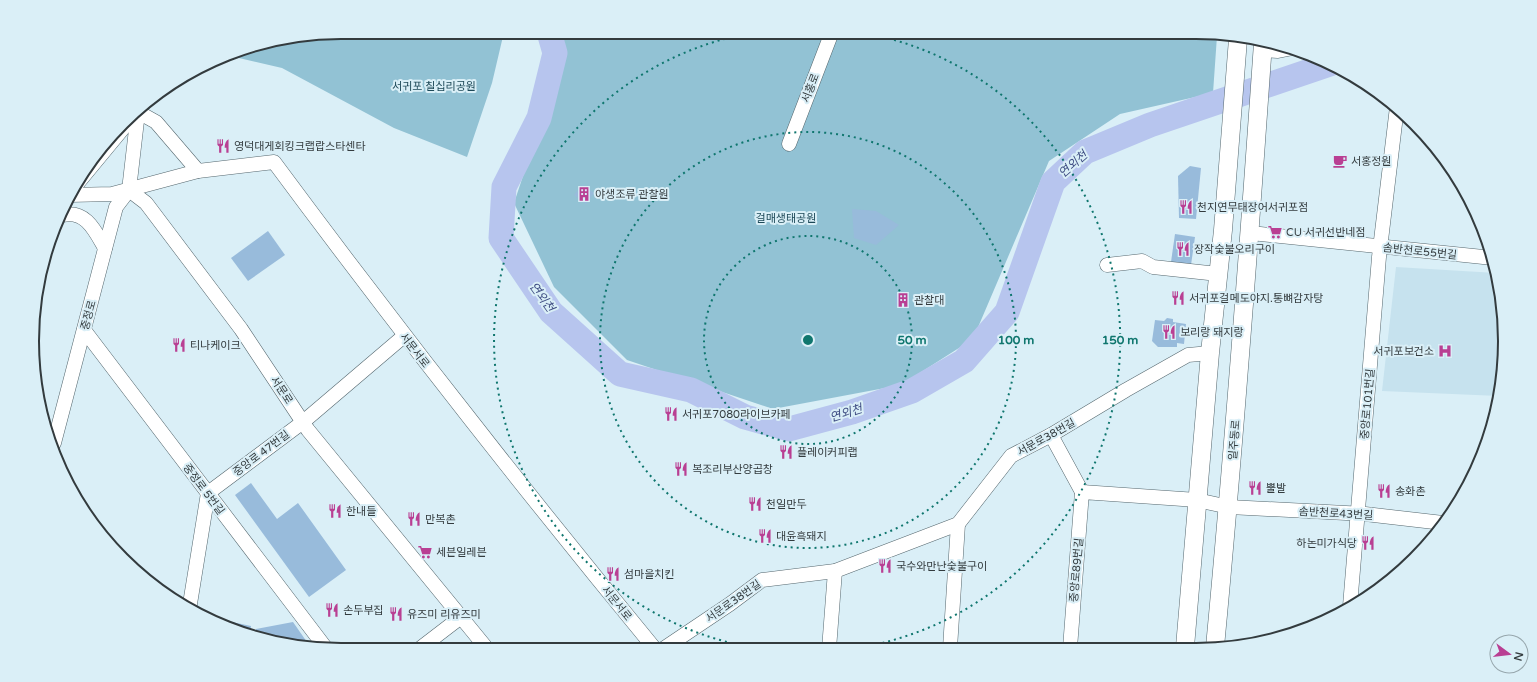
<svg xmlns="http://www.w3.org/2000/svg" width="1537" height="682" font-family="'Varela Round','Noto Sans KR',sans-serif">
<style>
.built{fill:#c6e2ee}
.green{fill:#92c2d4}
.lines{fill:none;stroke-linecap:round;stroke-linejoin:round}
.river{stroke:#b7c5ee;stroke-width:25}
.building{fill:#98bbdb}
.minor-casing{stroke:#55676e;stroke-width:15}
.major-casing{stroke:#55676e;stroke-width:19}
.minor{stroke:#fff;stroke-width:14}
.major{stroke:#fff;stroke-width:18}
.ring{fill:none;stroke:#0f766e;stroke-width:2;stroke-dasharray:2 4}
.labels{text-anchor:middle;stroke-width:4;stroke-linejoin:round;paint-order:stroke}
.park-label{font-size:11px;fill:#1c4857;stroke:#daeff7}
.street-label{font-size:11px;fill:#333b3e;stroke:#daeff7}
.poi-label{font-size:11px;fill:#333b3e;stroke:#daeff7;text-anchor:start}
.water-label{font-size:12px;font-style:italic;fill:#3f4d83;stroke:#daeff7}
.rim{fill:none;stroke:#333b3e;stroke-width:2}
.centre{fill:#0f766e;stroke:#daeff7;stroke-width:2}
.ring-label{font-size:12px;text-anchor:middle;font-weight:bold;fill:#0f766e;stroke:#daeff7;stroke-width:4;stroke-linejoin:round;paint-order:stroke}
</style>
<rect width="100%" height="100%" fill="#daeff7"/>
<polygon class="built" points="1396,267 1496,273 1504,321 1502,382 1499,396 1382,391"/>
<g class="green">
<polygon points="341,32 504,32 492,83 467,157 394,128 282,68 226,55 241,48"/>
<polygon points="553,32 1196,32 1217,36 1213,93 1120,114 1049,161 973,339 901,385 773,409 627,360 554,287 514,203 553,86"/>
</g>
<g class="lines">
<polyline class="river" points="549,32 555,53 539,118 504,187 501,238 551,312 620,374 691,390 745,417 789,429 852,412 912,391 964,361 1007,312 1053,182 1085,152 1150,125 1330,64"/>
</g>
<g class="building">
<polygon points="792,32 803,32 802,35"/>
<polygon points="1190,166 1201,168 1196,219 1179,218 1178,176"/>
<polygon points="582,185 594,193 586,204 574,195"/>
<polygon points="852,209 876,211 899,225 876,245 854,238"/>
<polygon points="268,231 285,255 248,281 231,258"/>
<polygon points="1175,234 1195,237 1191,265 1171,262"/>
<rect x="896" y="294" width="13" height="12"/>
<polygon points="1167,318 1173,319 1173,322 1186,324 1184,344 1177,343 1177,347 1158,347 1152,341 1155,320 1164,321"/>
<polygon points="251,483 277,519 298,503 346,570 309,597 235,495"/>
<polygon points="208,617 251,626 250,635 241,634 207,618"/>
<polygon points="293,622 309,645 256,636 256,629"/>
</g>
<g class="lines">
<defs>
<g id="minor">
<polyline points="1263,50 1278,51 1293,48"/>
<polyline points="789,144 832,32"/>
<polyline points="198,171 156,122 138,112 129,190 146,203 241,329 308,430 488,650"/>
<polyline points="72,190 144,103"/>
<path d="M 70,195 L 112,194 L 198,171 L 274,162 C 397,328 524,490 655,649"/>
<path d="M 63,215 C 86,210 95,231 105,248"/>
<polyline points="1251,233 1493,258"/>
<polyline points="1107,265 1142,261 1153,267 1218,274"/>
<polyline points="84,330 325,647"/>
<polyline points="1051,435 1082,492"/>
<polyline points="54,443 116,207 129,190"/>
<polyline points="1350,606 1379,257 1397,107"/>
<polyline points="189,610 208,493 303,422 404,336"/>
<polyline points="950,648 958,524"/>
<polyline points="1070,648 1082,492 1197,500 1229,507 1365,514 1443,523"/>
<polyline points="663,649 730,604 762,580 835,571 958,524 1011,456 1051,435 1126,390 1188,355 1210,353"/>
<polyline points="829,649 835,571"/>
<polyline points="418,650 461,617"/>
</g>
<g id="major">
<polyline points="1185,647 1210,353 1223,230 1238,39"/>
<path d="M 1215,647 C 1234,446 1249,245 1263,43"/>
</g>
</defs>
<use href="#minor" class="minor-casing"/>
<use href="#major" class="major-casing"/>
<use href="#minor" class="minor"/>
<use href="#major" class="major"/>
</g>
<g class="ring">
<circle cx="808" cy="340" r="104"/>
<circle cx="808" cy="340" r="208"/>
<path d="M762 649A312 312 0 0 1 757 32M859 32A312 312 0 0 1 857 648"/>
</g>
<defs>
<symbol id="restaurant-bare" viewBox="-9 -9 18 18"><path d="M-5-6h1v4h1v-4h1v4h1v-4h1v5L-1.5 .5V6h-2V.5L-5-1ZM5-6V6H3V1.5H1.5Q1.5-4 5-6Z" fill="#b93f93" stroke="#daeff7" stroke-width="2.5" paint-order="stroke"/></symbol>
<symbol id="cafe-bare" viewBox="-9 -9 18 18"><path d="M-5.5-4.5H6V0H3Q3 3.5 0 3.5H-2.5Q-5.5 3.5-5.5 0ZM3-3.2v2h1.7v-2ZM-6 4.5H4V6H-6Z" fill="#b93f93" stroke="#daeff7" stroke-width="2.5" paint-order="stroke"/></symbol>
<symbol id="building-bare" viewBox="-9 -9 18 18"><path d="M-4-6H4V6H1V3H-1V6H-4ZM-2.5-4.3h1.7v1.8h-1.7ZM.8-4.3h1.7v1.8H.8ZM-2.5-1h1.7V.8h-1.7ZM.8-1h1.7V.8H.8Z" fill="#b93f93" stroke="#daeff7" stroke-width="2.5" paint-order="stroke"/></symbol>
<symbol id="supermarket-bare" viewBox="-9 -9 18 18"><path d="M-6-5.5h2.5l.6 2H6L4.5 2H-2.5L-4.4-4H-6ZM-1.5 3.2a1.3 1.3 0 1 0 .1 0ZM3 3.2a1.3 1.3 0 1 0 .1 0Z" fill="#b93f93" stroke="#daeff7" stroke-width="2.5" paint-order="stroke"/></symbol>
<symbol id="hospital-bare" viewBox="-9 -9 18 18"><path d="M-5-5h3v3.5h4V-5h3V5h-3V1.5h-4V5h-3Z" fill="#b93f93" stroke="#daeff7" stroke-width="2.5" paint-order="stroke"/></symbol>
</defs>
<g fill-rule="evenodd">
<use href="#restaurant-bare" x="213" y="136" width="20" height="20"/>
<use href="#cafe-bare" x="1330" y="151" width="20" height="20"/>
<use href="#building-bare" x="574" y="184" width="20" height="20"/>
<use href="#restaurant-bare" x="1176" y="197" width="20" height="20"/>
<use href="#supermarket-bare" x="1265" y="222" width="20" height="20"/>
<use href="#restaurant-bare" x="1173" y="239" width="20" height="20"/>
<use href="#restaurant-bare" x="1168" y="288" width="20" height="20"/>
<use href="#building-bare" x="893" y="290" width="20" height="20"/>
<use href="#restaurant-bare" x="1159" y="322" width="20" height="20"/>
<use href="#restaurant-bare" x="169" y="335" width="20" height="20"/>
<use href="#hospital-bare" x="1435" y="341" width="20" height="20"/>
<use href="#restaurant-bare" x="661" y="404" width="20" height="20"/>
<use href="#restaurant-bare" x="776" y="442" width="20" height="20"/>
<use href="#restaurant-bare" x="671" y="459" width="20" height="20"/>
<use href="#restaurant-bare" x="1245" y="478" width="20" height="20"/>
<use href="#restaurant-bare" x="1374" y="481" width="20" height="20"/>
<use href="#restaurant-bare" x="745" y="494" width="20" height="20"/>
<use href="#restaurant-bare" x="325" y="501" width="20" height="20"/>
<use href="#restaurant-bare" x="404" y="509" width="20" height="20"/>
<use href="#restaurant-bare" x="755" y="526" width="20" height="20"/>
<use href="#restaurant-bare" x="1358" y="533" width="20" height="20"/>
<use href="#supermarket-bare" x="415" y="542" width="20" height="20"/>
<use href="#restaurant-bare" x="875" y="556" width="20" height="20"/>
<use href="#restaurant-bare" x="603" y="564" width="20" height="20"/>
<use href="#restaurant-bare" x="322" y="600" width="20" height="20"/>
<use href="#restaurant-bare" x="386" y="604" width="20" height="20"/>
</g>
<g class="labels">
<g class="park-label">
<text x="434" y="90">서귀포 칠십리공원</text>
<text x="786" y="222">걸매생태공원</text>
</g>
<g class="street-label">
<text transform="translate(810 88) rotate(-69)" y="4">서홍로</text>
<text transform="translate(1420 251) rotate(6)" y="4">솜반천로55번길</text>
<text transform="translate(88 315) rotate(-75)" y="4">중정로</text>
<text transform="translate(415 350) rotate(52)" y="4">서문서로</text>
<text transform="translate(282 390) rotate(57)" y="4">서문로</text>
<text transform="translate(1367 404) rotate(-85)" y="4">중앙로101번길</text>
<text transform="translate(1046 437) rotate(-29)" y="4">서문로38번길</text>
<text transform="translate(1234 440) rotate(-85)" y="4">일주동로</text>
<text transform="translate(261 453) rotate(-37)" y="4">중앙로 47번길</text>
<text transform="translate(204 489) rotate(53)" y="4">중정로 5번길</text>
<text transform="translate(1336 513) rotate(3)" y="4">솜반천로43번길</text>
<text transform="translate(1076 570) rotate(-85)" y="4">중앙로89번길</text>
<text transform="translate(733 601) rotate(-35)" y="4">서문로38번길</text>
<text transform="translate(617 603) rotate(51)" y="4">서문서로</text>
</g>
<g class="poi-label">
<text x="234" y="150">영덕대게회킹크랩랍스타센타</text>
<text x="1351" y="165">서홍정원</text>
<text x="595" y="198">야생조류 관찰원</text>
<text x="1197" y="211">천지연무태장어서귀포점</text>
<text x="1286" y="236">CU 서귀선반네점</text>
<text x="1194" y="253">장작숯불오리구이</text>
<text x="1189" y="302">서귀포걸메도야지.통뼈감자탕</text>
<text x="914" y="304">관찰대</text>
<text x="1180" y="336">보리랑 돼지랑</text>
<text x="190" y="349">티나케이크</text>
<text x="1434" y="355" text-anchor="end">서귀포보건소</text>
<text x="682" y="418">서귀포7080라이브카페</text>
<text x="797" y="456">플레이커피랩</text>
<text x="692" y="473">복조리부산양곱창</text>
<text x="1266" y="492">뿔발</text>
<text x="1395" y="495">송화촌</text>
<text x="766" y="508">천일만두</text>
<text x="346" y="515">한내들</text>
<text x="425" y="523">만복촌</text>
<text x="776" y="540">대윤흑돼지</text>
<text x="1357" y="547" text-anchor="end">하논미가식당</text>
<text x="436" y="556">세븐일레븐</text>
<text x="896" y="570">국수와만난숯불구이</text>
<text x="624" y="578">섬마을치킨</text>
<text x="343" y="614">손두부집</text>
<text x="407" y="618">유즈미 리유즈미</text>
</g>
<g class="water-label">
<text transform="translate(1073 164) rotate(-41)" y="4">연외천</text>
<text transform="translate(542 297) rotate(54)" y="4">연외천</text>
<text transform="translate(846 413) rotate(-17)" y="4">연외천</text>
</g>
</g>
<path d="M0 0H1537V682H0ZM341 39H1196A302 302 0 0 1 1498 341V341A302 302 0 0 1 1196 643H341A302 302 0 0 1 39 341V341A302 302 0 0 1 341 39Z" fill="#daeff7" fill-rule="evenodd"/>
<path class="rim" d="M341 39H1196A302 302 0 0 1 1498 341V341A302 302 0 0 1 1196 643H341A302 302 0 0 1 39 341V341A302 302 0 0 1 341 39Z"/>
<circle cx="808" cy="340" r="6" class="centre"/>
<g class="ring-label">
<text x="912" y="344">50 m</text>
<text x="1016" y="344">100 m</text>
<text x="1120" y="344">150 m</text>
</g>
<g transform="translate(1509 654) rotate(105)"><circle r="19" fill="#daeff7" stroke="#97a7ad"/>
<path d="M0-3L7 15L0 10L-7 15Z" fill="#b93f93"/>
<text y="-6" font-size="11" font-weight="bold" text-anchor="middle" fill="#333b3e">N</text>
</g>
</svg>
